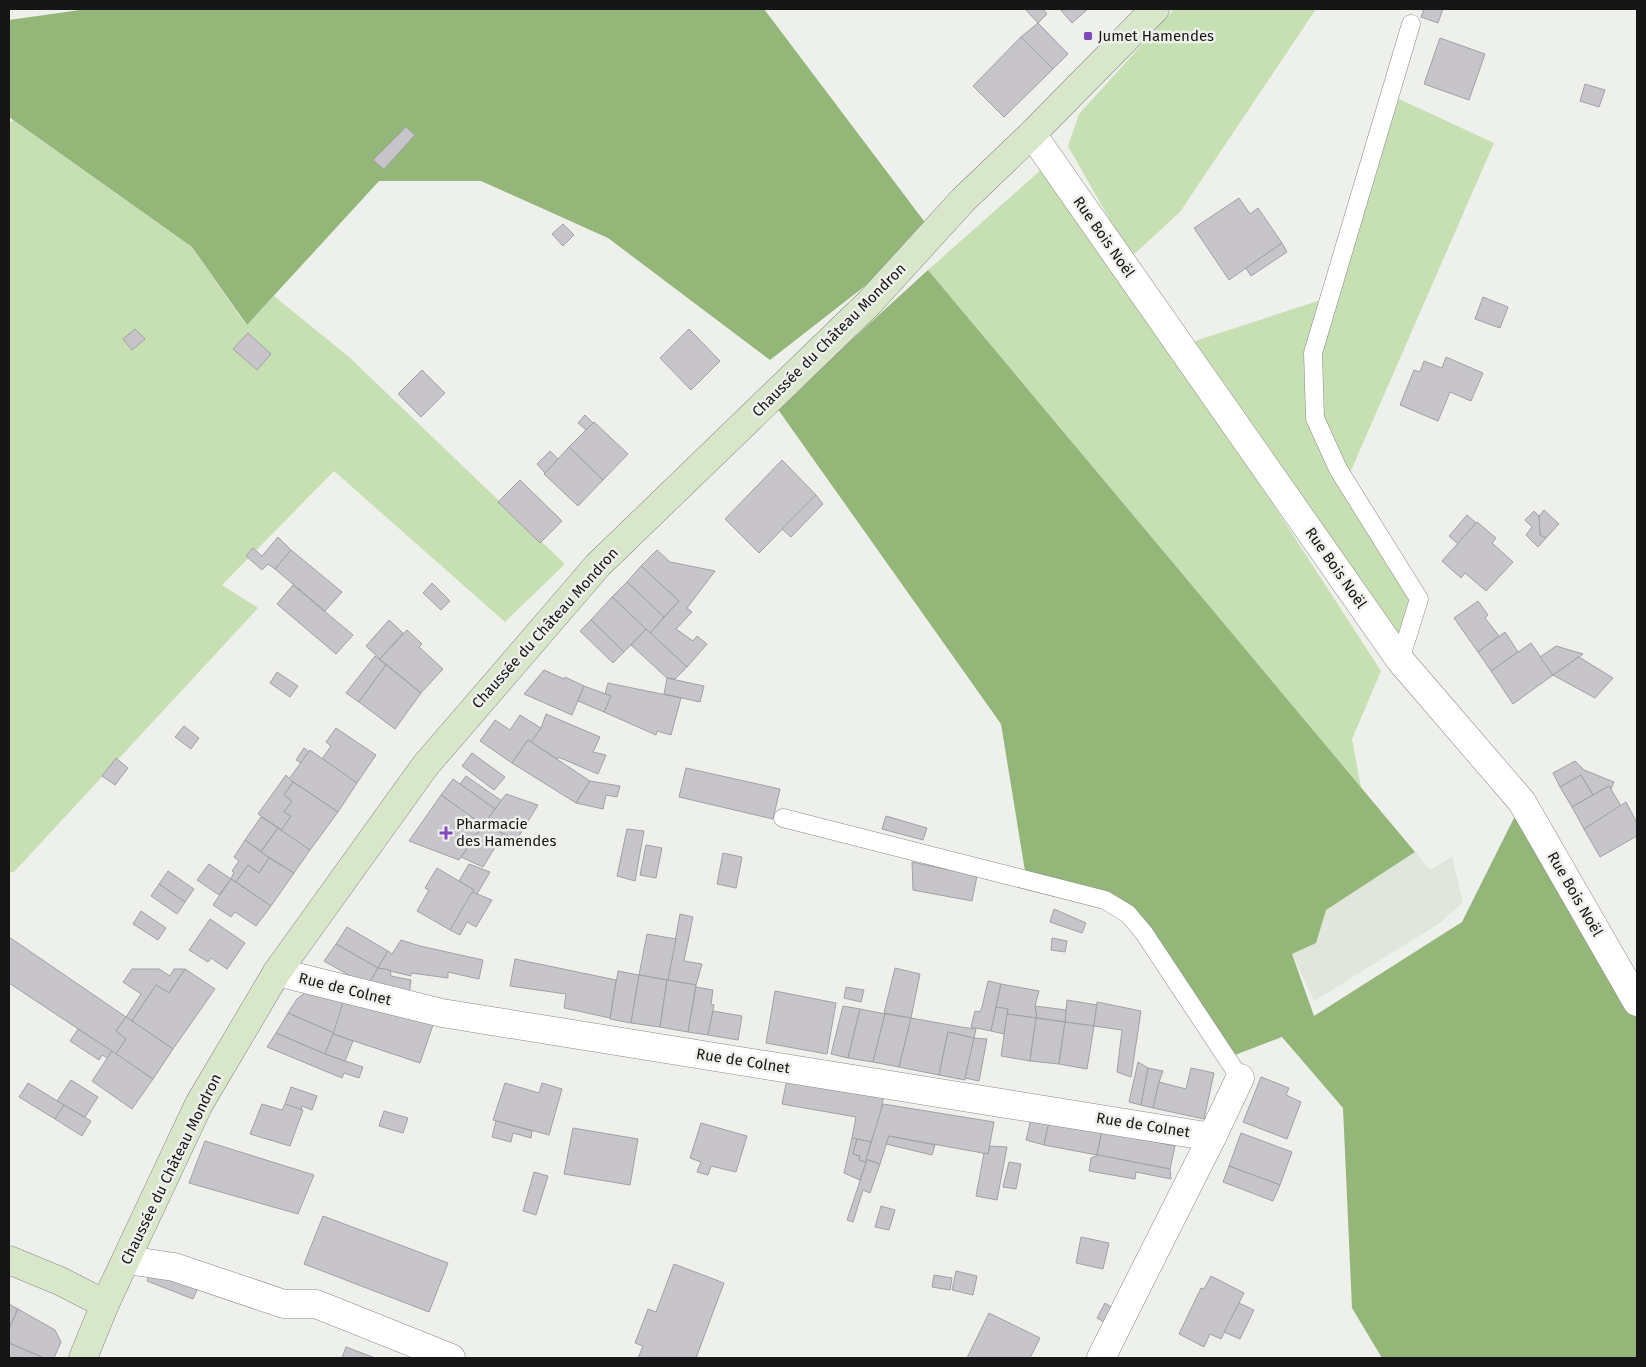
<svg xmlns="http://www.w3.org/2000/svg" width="1646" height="1367" font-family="'Fira Sans',sans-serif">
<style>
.built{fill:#e0e6db}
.green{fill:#c7e0b3}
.forest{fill:#94b678}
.building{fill:#c7c5c9;stroke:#a1a0a4}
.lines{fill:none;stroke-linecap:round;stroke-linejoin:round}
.lane-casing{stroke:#878986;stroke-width:19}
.street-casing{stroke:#878986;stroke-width:29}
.secondary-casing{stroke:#878986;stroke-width:29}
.lane{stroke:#fff;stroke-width:18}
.street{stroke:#fff;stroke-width:28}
.secondary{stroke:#d8e7ca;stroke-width:28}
.poi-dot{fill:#8249bf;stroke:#eef0ec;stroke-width:2}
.labels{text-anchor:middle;stroke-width:5;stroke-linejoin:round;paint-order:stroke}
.poi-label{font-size:15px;fill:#151615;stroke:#eef0ec;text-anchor:start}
.street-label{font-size:15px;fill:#151615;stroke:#eef0ec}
</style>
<rect width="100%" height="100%" fill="#eef0ec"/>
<polygon class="built" points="1415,852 1430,870 1452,857 1463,902 1440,923 1314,1001 1292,954 1316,943 1325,910"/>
<g class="green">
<polygon points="1174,9 1316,9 1180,212 1131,257 1068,146 1079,114"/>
<polygon points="1399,99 1494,143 1346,482 1419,599 1400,660 1189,343 1330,297"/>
<polygon points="13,120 192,247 246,325 274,296 349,357 565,564 505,622 334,471 222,585 258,608 14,872 9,872 9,124"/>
<polygon points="1051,161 1381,671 1352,739 1361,788 928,270"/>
</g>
<g class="forest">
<polygon points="87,9 764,9 933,233 770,360 608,238 481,181 379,181 247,325 192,247 9,117 9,20"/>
<polygon points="928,270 1415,852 1326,910 1316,943 1292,954 1314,1016 1462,922 1522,802 1637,1002 1637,1358 1382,1358 1352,1308 1343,1108 1282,1037 1227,1058 1184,993 1110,903 1025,871 1001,724 777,408"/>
</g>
<g class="building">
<polygon points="1025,9 1043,9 1047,14 1038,23"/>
<polygon points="1060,9 1088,9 1072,23"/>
<polygon points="1424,9 1443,9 1438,23 1421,17"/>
<polygon points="1038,23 1068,54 1053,69 1021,37"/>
<polygon points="1021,37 1053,69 1004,117 973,86"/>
<polygon points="1440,38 1485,54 1469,100 1424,84"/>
<polygon points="1585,84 1605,90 1599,107 1580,101"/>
<polygon points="406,127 415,135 384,169 373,160"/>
<polygon points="1239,198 1250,214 1258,208 1282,243 1229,280 1194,228"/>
<polygon points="563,224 574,235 563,246 552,234"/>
<polygon points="1282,243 1287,252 1251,276 1246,268"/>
<polygon points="1483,297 1508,307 1500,328 1475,319"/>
<polygon points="135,329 145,339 132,350 123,339"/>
<polygon points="689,329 720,361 691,390 660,358"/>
<polygon points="248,333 271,354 257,370 233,349"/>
<polygon points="1446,357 1483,373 1471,401 1450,392 1438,421 1400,405 1414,370 1420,372 1424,361 1442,368"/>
<polygon points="422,370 445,393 421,417 398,394"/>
<polygon points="585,415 593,423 586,430 578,423"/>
<polygon points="594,422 628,454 603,480 569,447"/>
<polygon points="569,447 603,480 578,506 544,474"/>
<polygon points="550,451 558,459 545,473 537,464"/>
<polygon points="782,460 816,495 759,553 725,519"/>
<polygon points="520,480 562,521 540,543 498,502"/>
<polygon points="816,495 823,504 791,537 782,529"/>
<polygon points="1544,510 1559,524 1546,538 1540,535 1539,516"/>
<polygon points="1534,511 1539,516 1540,535 1546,538 1538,547 1526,535 1532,527 1525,520"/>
<polygon points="1467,515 1476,523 1458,544 1449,536"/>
<polygon points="1477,522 1496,538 1492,543 1513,562 1486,591 1465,573 1461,578 1442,561"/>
<polygon points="278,537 291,550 275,569 268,564 262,570 246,556 253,548 262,556"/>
<polygon points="291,550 342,592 325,611 275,569"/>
<polygon points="657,550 670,562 715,571 687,608 692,612 676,629 693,641 697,636 707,644 687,667 650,633 679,601 641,566"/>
<polygon points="641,566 679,601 664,617 627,582"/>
<polygon points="627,582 664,617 650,633 612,597"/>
<polygon points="432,583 450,601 441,610 423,593"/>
<polygon points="293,585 353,635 336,654 277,604"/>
<polygon points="612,597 646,629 624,652 591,620"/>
<polygon points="1478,601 1488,615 1485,618 1499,636 1478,652 1454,618"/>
<polygon points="389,620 403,633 380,659 366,646"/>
<polygon points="591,620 624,652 613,663 580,631"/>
<polygon points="646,629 687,667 675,679 667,678 631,645"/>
<polygon points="407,630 422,644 419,647 443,669 421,693 380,659"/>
<polygon points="1505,632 1518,652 1491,671 1478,652"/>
<polygon points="1531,643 1553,675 1513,704 1491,671"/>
<polygon points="1556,646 1583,654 1553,675 1540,657"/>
<polygon points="375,656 386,665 359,702 346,693"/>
<polygon points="1579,657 1613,678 1595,698 1553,675"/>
<polygon points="386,665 421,693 395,729 359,702"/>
<polygon points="544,670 564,679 565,677 584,686 572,715 524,694"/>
<polygon points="277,672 298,686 290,697 270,683"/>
<polygon points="667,678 704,686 700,702 664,694"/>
<polygon points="608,683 681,698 671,735 657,731 656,735 604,712 611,696 605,694"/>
<polygon points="584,686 611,696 604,712 578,701"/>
<polygon points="546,714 600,737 593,752 606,755 598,774 558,757 557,759 531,742 541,728"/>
<polygon points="520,715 541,728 531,742 528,740 512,763 480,741 495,720 510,730"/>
<polygon points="184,726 199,738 191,749 175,737"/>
<polygon points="336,728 376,755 357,783 322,759 331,746 326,742"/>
<polygon points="528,740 590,781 576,803 512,763"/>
<polygon points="304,748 309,752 301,763 296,760"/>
<polygon points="310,750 357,783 338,812 289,779"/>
<polygon points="472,753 505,777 494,790 462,766"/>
<polygon points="116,758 128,768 115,785 102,776"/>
<polygon points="1575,761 1584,770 1614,782 1611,789 1609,786 1593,795 1581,775 1560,787 1553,773"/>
<polygon points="686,768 780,789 773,819 679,797"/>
<polygon points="286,775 293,782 284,795 292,801 284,812 291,816 282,830 258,814"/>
<polygon points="1581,775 1593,795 1572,807 1560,787"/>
<polygon points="466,776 502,801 495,809 460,784"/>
<polygon points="453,779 495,809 483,825 441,795"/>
<polygon points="590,781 620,786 617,797 606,795 603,809 576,803"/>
<polygon points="293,782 338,812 310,850 281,831 291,816 284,812 292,801 284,795"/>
<polygon points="1609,786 1621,806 1584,829 1572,807"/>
<polygon points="506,794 538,805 516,841 485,823"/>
<polygon points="441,795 483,825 459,860 409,841"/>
<polygon points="1626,802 1637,823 1637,836 1600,857 1584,829"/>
<polygon points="886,816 927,828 923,840 882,829"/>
<polygon points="261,817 278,828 261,851 245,840"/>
<polygon points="485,823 503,834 483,867 461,857"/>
<polygon points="278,828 310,850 294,873 261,852"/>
<polygon points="627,829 644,831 635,881 617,876"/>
<polygon points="245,840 269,858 259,873 248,865 236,882 231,879 234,872 232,871 239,861 234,857"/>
<polygon points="646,845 662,848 656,878 640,875"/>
<polygon points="723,853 742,857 736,888 717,884"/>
<polygon points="269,858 294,873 271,906 236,882 248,865 259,873"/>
<polygon points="912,862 977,876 972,901 913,890"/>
<polygon points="209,864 231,879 219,895 197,880"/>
<polygon points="469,864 490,872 477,894 472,892 474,890 459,881"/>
<polygon points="437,868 474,890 450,930 417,911 429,890 425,888"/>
<polygon points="168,871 194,889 185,902 159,884"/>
<polygon points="231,879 271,906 256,926 235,912 231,917 213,905"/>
<polygon points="159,884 185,902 177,914 151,896"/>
<polygon points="472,892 492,900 476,927 467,922 460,935 450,930"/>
<polygon points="1054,909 1086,923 1082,933 1050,922"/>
<polygon points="141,911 166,928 158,940 133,924"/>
<polygon points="680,914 693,917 684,961 702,964 696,985 668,980"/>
<polygon points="210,919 245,943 227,969 211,958 208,962 189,950"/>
<polygon points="347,927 388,951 378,968 336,944"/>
<polygon points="647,934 676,939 668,980 639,975"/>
<polygon points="9,937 126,1017 116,1031 126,1039 116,1054 9,983"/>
<polygon points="1052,938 1067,941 1065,952 1051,950"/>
<polygon points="401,940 420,946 483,960 479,979 448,972 448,978 411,973 411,976 378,968 388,951 392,954"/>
<polygon points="336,944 378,968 368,986 324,961"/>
<polygon points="515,959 616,980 610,1018 564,1008 566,994 510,986"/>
<polygon points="378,968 390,970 391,976 411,980 409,996 368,986"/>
<polygon points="895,968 920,974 911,1018 884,1013"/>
<polygon points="132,969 159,969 170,976 174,969 185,969 169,993 156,985 132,1021 126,1017 141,994 123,982"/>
<polygon points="185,969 215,989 173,1049 132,1021 156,985 169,993"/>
<polygon points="618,971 639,975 631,1023 610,1019"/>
<polygon points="639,975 667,980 660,1027 631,1023"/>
<polygon points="667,980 696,985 688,1032 660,1027"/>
<polygon points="988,981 1001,984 991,1031 971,1027 975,1011 980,1012 982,1007"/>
<polygon points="1001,984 1039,991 1035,1006 1037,1018 1007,1014 1008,1009 996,1007"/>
<polygon points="696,987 713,990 711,1004 714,1005 708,1035 688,1032"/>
<polygon points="846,987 864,990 861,1002 844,998"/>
<polygon points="775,991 836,1003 827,1054 766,1043"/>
<polygon points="306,992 344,999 334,1033 288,1013 297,999"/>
<polygon points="344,999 434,1022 420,1063 333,1034"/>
<polygon points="1067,1000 1097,1005 1094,1026 1065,1022"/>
<polygon points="1097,1002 1141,1011 1131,1077 1117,1072 1122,1030 1094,1026"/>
<polygon points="843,1006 860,1009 848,1058 831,1054"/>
<polygon points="1035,1006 1066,1010 1065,1022 1037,1018"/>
<polygon points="996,1007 1008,1009 1004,1034 991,1031"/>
<polygon points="860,1009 885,1014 873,1062 848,1058"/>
<polygon points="713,1011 742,1016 738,1040 708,1035"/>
<polygon points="288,1013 334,1033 325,1054 276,1033"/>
<polygon points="885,1014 911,1018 899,1067 873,1062"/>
<polygon points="1007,1014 1036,1018 1030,1061 1001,1056"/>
<polygon points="126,1017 173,1049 153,1079 116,1054 126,1039 116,1031"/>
<polygon points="911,1018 961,1027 976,1029 974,1038 948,1032 939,1075 899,1067"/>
<polygon points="1036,1018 1065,1022 1059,1064 1030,1061"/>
<polygon points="1065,1022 1094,1026 1087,1069 1059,1064"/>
<polygon points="78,1029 112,1051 108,1058 102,1055 99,1060 70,1041"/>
<polygon points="948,1032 974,1038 965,1080 939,1075"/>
<polygon points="276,1033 325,1054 363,1067 359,1078 344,1073 342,1078 267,1047"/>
<polygon points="333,1034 353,1041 345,1061 325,1054"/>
<polygon points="974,1038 987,1039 979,1081 965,1078"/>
<polygon points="112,1051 153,1079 132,1109 92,1081"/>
<polygon points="1138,1062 1148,1068 1141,1105 1129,1102"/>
<polygon points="1148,1068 1163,1071 1159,1082 1153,1108 1141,1105"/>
<polygon points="1191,1068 1214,1073 1204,1119 1153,1108 1159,1082 1186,1089"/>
<polygon points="1261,1077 1289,1088 1286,1095 1301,1102 1287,1139 1243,1122"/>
<polygon points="787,1079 884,1095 879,1119 871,1142 852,1138 856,1117 782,1104"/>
<polygon points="71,1080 98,1097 85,1117 57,1101"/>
<polygon points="28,1083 64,1105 55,1119 19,1097"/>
<polygon points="505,1083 539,1093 542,1083 562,1089 549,1135 493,1120"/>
<polygon points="291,1087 317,1096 312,1110 302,1106 301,1110 285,1104"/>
<polygon points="262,1104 282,1110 285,1104 303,1110 290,1146 250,1134"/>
<polygon points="883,1104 994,1122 988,1154 889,1136 880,1164 866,1159"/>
<polygon points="64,1105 91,1121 82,1136 55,1119"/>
<polygon points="384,1111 408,1118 403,1133 379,1126"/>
<polygon points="1031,1119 1049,1122 1044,1145 1026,1140"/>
<polygon points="496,1121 532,1131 531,1138 513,1133 511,1142 492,1137"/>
<polygon points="1049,1122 1102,1131 1097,1155 1044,1145"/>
<polygon points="701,1123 747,1136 736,1172 711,1166 708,1175 697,1172 701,1162 690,1158"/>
<polygon points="573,1128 638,1139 630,1185 564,1174"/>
<polygon points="1102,1131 1175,1146 1170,1169 1097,1155"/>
<polygon points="1241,1133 1292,1152 1280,1185 1229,1166"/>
<polygon points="889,1136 935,1145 932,1155 886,1144"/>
<polygon points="852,1138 857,1139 853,1154 860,1156 859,1160 866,1162 860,1180 844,1173"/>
<polygon points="857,1139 871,1142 866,1159 866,1162 859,1160 860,1156 853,1154"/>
<polygon points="205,1141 314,1175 298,1214 189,1183"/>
<polygon points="990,1146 1007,1147 997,1200 976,1196 984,1153 988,1154"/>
<polygon points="1098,1155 1170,1169 1171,1179 1136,1172 1135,1179 1089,1171 1091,1158"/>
<polygon points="867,1160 880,1164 870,1193 863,1190 853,1222 847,1220"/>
<polygon points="1009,1162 1021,1164 1016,1189 1003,1187"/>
<polygon points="1229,1166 1280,1185 1273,1201 1223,1182"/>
<polygon points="534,1172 548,1176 536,1215 523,1211"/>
<polygon points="881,1206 895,1210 889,1230 875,1227"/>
<polygon points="323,1216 448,1263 429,1312 304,1264"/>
<polygon points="1081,1237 1109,1243 1103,1269 1076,1263"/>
<polygon points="674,1264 724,1283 696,1358 638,1358 643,1346 635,1343 648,1309 656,1312"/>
<polygon points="152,1267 199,1285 193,1299 147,1281"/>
<polygon points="956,1271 977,1276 973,1295 952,1290"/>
<polygon points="934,1275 952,1278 950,1290 932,1287"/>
<polygon points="1211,1276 1244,1293 1221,1339 1210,1334 1204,1347 1179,1334 1201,1288 1204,1289"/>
<polygon points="1105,1303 1114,1309 1106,1323 1097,1318"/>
<polygon points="1239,1303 1254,1310 1240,1339 1224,1332"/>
<polygon points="9,1304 18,1309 9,1329"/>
<polygon points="18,1309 55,1330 61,1342 54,1358 44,1358 9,1343 9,1329"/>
<polygon points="989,1313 1040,1338 1030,1358 967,1358"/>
<polygon points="9,1343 44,1358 9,1358"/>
<polygon points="346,1347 375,1358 342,1358"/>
</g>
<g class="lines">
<defs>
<g id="lane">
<polyline points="1400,660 1419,599 1338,469 1315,418 1313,353 1411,24"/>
<polyline points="783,818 1105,900 1128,914 1144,933 1240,1078"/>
</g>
<g id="street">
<polyline points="1032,134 1400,660 1522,802 1637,1002"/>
<polyline points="277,972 442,1013 1212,1137 1101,1358"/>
<polyline points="1212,1137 1240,1078"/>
<polyline points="127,1260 174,1267 284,1304 316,1304 451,1358"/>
</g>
<g id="secondary">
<polyline points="9,1260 60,1281 105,1304"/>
<polyline points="83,1358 105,1304 199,1104 277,972 425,766 598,565 870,302 963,200 1032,134 1155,9"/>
</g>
</defs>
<use href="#lane" class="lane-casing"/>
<use href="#street" class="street-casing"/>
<use href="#secondary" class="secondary-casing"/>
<use href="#lane" class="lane"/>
<use href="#street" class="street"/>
<use href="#secondary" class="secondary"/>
</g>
<g class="poi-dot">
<rect x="1083" y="31" width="10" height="10" rx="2.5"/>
<path d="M443.5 825.5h5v5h5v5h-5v5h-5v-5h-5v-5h5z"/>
</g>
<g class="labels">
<g class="poi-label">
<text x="1098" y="41">Jumet Hamendes</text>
<text x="456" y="829">Pharmacie<tspan x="456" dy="17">des Hamendes</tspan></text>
</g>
<g class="street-label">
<text transform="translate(1104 237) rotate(55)" y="5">Rue Bois Noël</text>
<text transform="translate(829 340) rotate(-45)" y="5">Chaussée du Château Mondron</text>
<text transform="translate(1336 568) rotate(55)" y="5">Rue Bois Noël</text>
<text transform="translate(545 628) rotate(-48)" y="5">Chaussée du Château Mondron</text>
<text transform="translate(1575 894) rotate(60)" y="5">Rue Bois Noël</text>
<text transform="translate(345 989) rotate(14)" y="5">Rue de Colnet</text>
<text transform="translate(743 1061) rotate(9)" y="5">Rue de Colnet</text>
<text transform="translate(1143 1125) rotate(9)" y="5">Rue de Colnet</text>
<text transform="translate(171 1169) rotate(-64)" y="5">Chaussée du Château Mondron</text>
</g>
</g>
<rect width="1646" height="1367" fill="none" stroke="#151615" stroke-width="20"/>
</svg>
